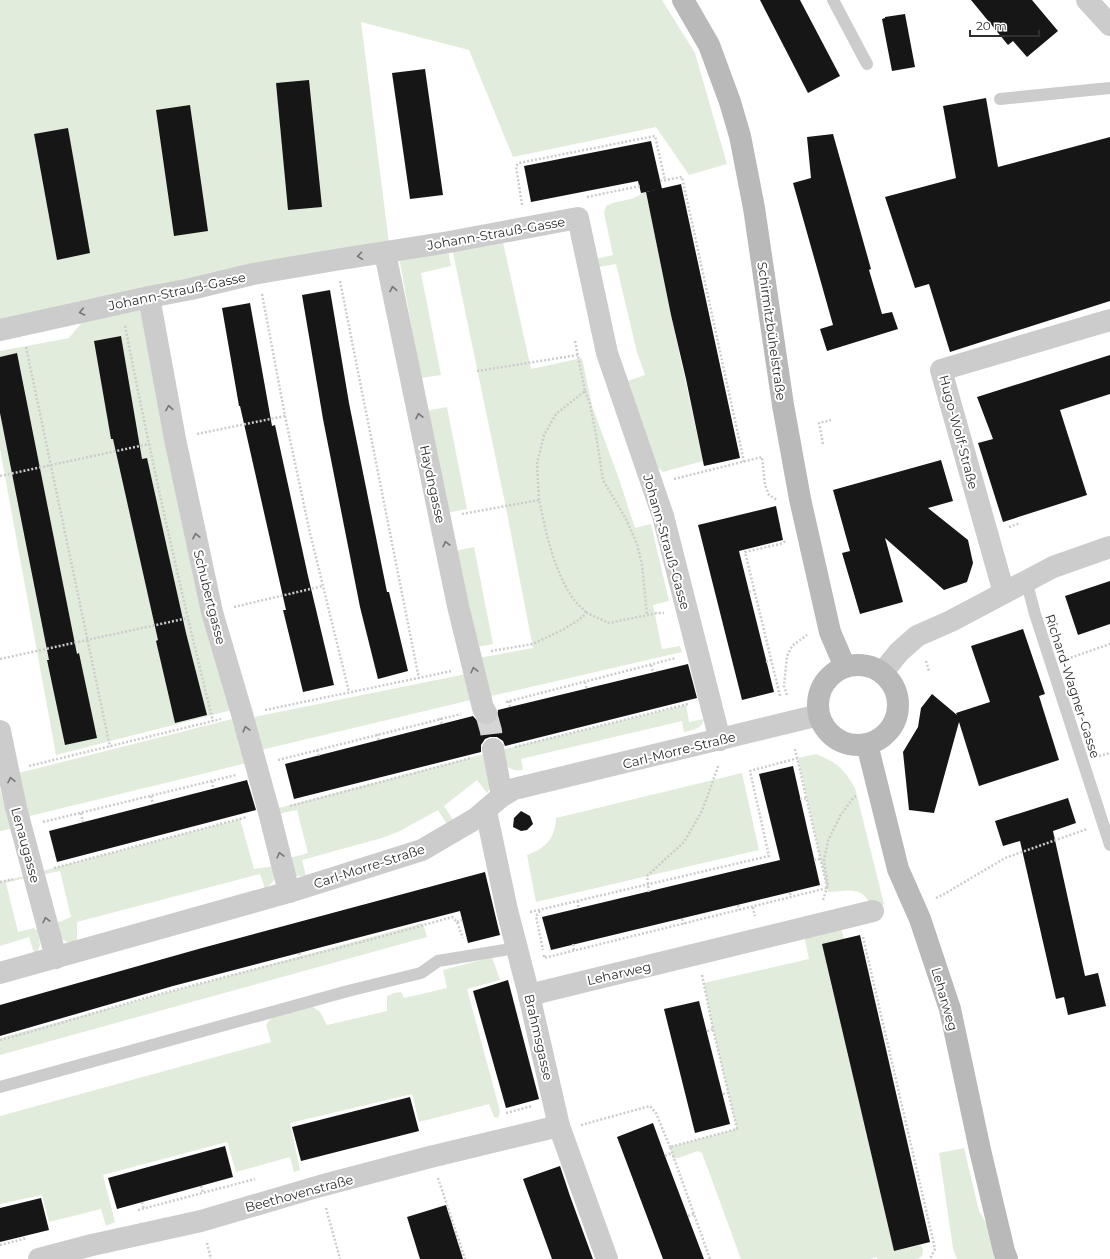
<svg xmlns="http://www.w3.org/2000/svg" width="1110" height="1259" font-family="Montserrat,sans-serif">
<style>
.green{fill:#e2ecdc}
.building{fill:#161616}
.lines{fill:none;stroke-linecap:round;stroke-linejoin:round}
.minor-tunnel{stroke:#d5d5d5;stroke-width:22;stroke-dasharray:22 11;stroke-linecap:butt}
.path{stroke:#ccc;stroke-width:2.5;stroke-dasharray:2 2;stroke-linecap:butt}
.service{stroke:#ccc;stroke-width:12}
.minor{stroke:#ccc;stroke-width:22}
.secondary{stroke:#b9b9b9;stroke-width:22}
.oneway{stroke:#767676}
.labels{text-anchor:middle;stroke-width:4;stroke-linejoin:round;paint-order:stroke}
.street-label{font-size:13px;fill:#2f2f2f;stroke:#fff}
</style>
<rect width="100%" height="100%" fill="#fff"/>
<g class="green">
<polygon points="0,0 662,0 695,53 727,164 689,175 656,127 513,157 469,50 361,22 389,243 89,299 0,320"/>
<path d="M 646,192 L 671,315 L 703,461 L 663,472 L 657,467 L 625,382 L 645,375 L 637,352 L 616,264 L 599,267 L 596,259 L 613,255 L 604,213 L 606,206 C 616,200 631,201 638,196 C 642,194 642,193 646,192 Z"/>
<polygon points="502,238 531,369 582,358 592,406 619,479 635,528 651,524 669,601 653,605 662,649 680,646 682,652 487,697 478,658 533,648 505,503 452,248"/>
<polygon points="448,248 451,266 421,273 441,375 421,378 400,263 400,257"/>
<polygon points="142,310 232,710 56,755 0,449 0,351 69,338 88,315"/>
<polygon points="447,407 467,509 446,513 426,411"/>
<polygon points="474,547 493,644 477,647 455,551"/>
<polygon points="466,674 471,700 261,750 254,717"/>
<path d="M 686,705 L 689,722 L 704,719 C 702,729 693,730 684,732 L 682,721 L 521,759 L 523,770 C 508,772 504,765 501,750 Z"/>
<polygon points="236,718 247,763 26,817 15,774"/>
<polygon points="488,753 492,786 487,793 477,780 444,806 453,820 447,824 438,810 398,832 382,838 302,860 306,876 296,876 291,870 286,859 308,853 297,810 278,814 275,809"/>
<path d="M 816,754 C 838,763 843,768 855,788 L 884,904 L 868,909 L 870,906 C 864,885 846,891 828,892 L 798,758 Z"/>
<path d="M 742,773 L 759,850 L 536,902 L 527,855 C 546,848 555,839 556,818 Z"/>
<polygon points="0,788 10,829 0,831"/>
<path d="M 240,819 L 254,869 L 275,866 C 277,879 275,881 265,889 L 260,874 L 77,922 L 77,941 L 69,943 L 58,937 L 52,925 L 71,917 L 60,871 L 41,875 L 39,872 Z"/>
<polygon points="24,876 25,878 6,883 18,932 34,928 38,931 40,945 38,951 34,953 29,937 0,946 0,882"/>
<polygon points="423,923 427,937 0,1055 0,1038"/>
<polygon points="838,925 842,931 844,939 851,1066 894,1251 921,1245 923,1250 922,1256 918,1259 877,1259 877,1257 870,1259 741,1259 702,1153 698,1151 678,1158 673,1158 670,1147 737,1129 713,1029 704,983 809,959 803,931"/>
<path d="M 492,957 L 500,980 L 467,989 L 500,1111 L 498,1118 L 494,1117 L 489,1104 L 419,1122 L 412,1094 L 290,1123 L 300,1170 L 294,1172 L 290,1157 L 236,1172 L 227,1142 L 103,1175 L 115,1222 L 106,1226 L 101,1209 L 49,1222 L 42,1195 L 0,1204 L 0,1116 L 271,1042 L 266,1025 C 274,1010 297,1009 313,1007 L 320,1012 L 327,1025 L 387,1011 L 387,996 L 394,993 L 401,992 L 404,998 L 447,988 L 443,970 Z"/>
<polygon points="964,1148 979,1211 1007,1259 957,1259 953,1248 939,1153"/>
</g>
<g class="building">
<polygon points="760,0 800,0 840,76 808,93"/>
<polygon points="971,0 1032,0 1058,31 1027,57 1013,41 1008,45"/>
<polygon points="905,14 915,67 892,71 882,19 885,18 885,17"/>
<polygon points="425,69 443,195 410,199 392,73"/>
<polygon points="309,80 322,207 288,210 276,83"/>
<polygon points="986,98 998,167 1110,137 1110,301 950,352 929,284 915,288 885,197 956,178 943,106"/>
<polygon points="190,105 208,231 174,236 156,110"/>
<polygon points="68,128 90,253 57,260 34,134"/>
<polygon points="833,134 871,269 869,270 882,314 892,312 898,329 827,351 820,329 833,325 793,183 811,178 807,137"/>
<polygon points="651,141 662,189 641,193 638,181 531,202 524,166"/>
<polygon points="681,184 740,458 704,466 686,379 671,315 646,192"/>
<polygon points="330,290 349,403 387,592 389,592 408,671 378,679 360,607 323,419 302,295"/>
<polygon points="250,303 272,426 275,425 308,576 334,685 303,692 283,610 286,610 240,406 239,406 222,308"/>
<polygon points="121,336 142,459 147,458 186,633 207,715 175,723 156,641 158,640 113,439 111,439 94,341"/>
<polygon points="17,353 77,654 79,653 97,738 65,745 47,660 49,660 0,413 0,357"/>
<polygon points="1110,355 1110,394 1060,410 1087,495 1003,522 978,443 993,439 977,397"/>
<polygon points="941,460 953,501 928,508 968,540 973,563 967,582 944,590 885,538 903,602 860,614 842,553 850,551 833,490"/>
<polygon points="776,506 783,540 739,551 774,692 742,700 698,525"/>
<polygon points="1110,581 1110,624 1078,635 1065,596"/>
<polygon points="1023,629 1045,694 1039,696 1059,760 979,786 959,722 934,813 909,810 903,752 918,727 921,708 932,694 957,715 956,713 990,702 971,646"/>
<polygon points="688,664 697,698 505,746 503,741 497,737 490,737 485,739 481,745 481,752 294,799 285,764 473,716 480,724 487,725 493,723 497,719 498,710"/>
<polygon points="793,766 820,885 551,950 542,917 780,860 759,774"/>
<polygon points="247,780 256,810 57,862 49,831"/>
<polygon points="1068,798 1076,823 1053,831 1085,976 1098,973 1106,1006 1068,1015 1064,997 1056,999 1020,841 1003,846 995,821"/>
<polygon points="521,811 530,816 533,824 527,830 521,831 513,827 514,818"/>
<polygon points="485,872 500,935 468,943 460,911 173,986 0,1036 0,1005 202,948"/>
<polygon points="860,935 930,1242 894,1251 822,944"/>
<polygon points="508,980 539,1099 506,1108 473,991"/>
<polygon points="699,1001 730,1124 695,1133 664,1009"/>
<polygon points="410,1097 419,1131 301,1161 292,1127"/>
<polygon points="653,1123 665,1156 704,1259 663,1259 617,1137"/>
<polygon points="225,1146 233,1177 117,1209 108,1178"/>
<polygon points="560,1166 570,1196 593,1259 552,1259 523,1179"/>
<polygon points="41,1198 49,1230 0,1242 0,1208"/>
<polygon points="446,1205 463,1259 420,1259 407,1217"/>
</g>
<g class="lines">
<polyline class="minor-tunnel" points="486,713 491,731 493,749"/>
<g class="path">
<polyline points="660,181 682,177 744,462"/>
<polyline points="587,197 640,186"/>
<polyline points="522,205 516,166 519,163 655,136 665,180"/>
<polyline points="340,281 419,679"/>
<polyline points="262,294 285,416 310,533 349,692"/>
<path d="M 125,326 C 151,458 180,590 213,721"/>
<polyline points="26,347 110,747"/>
<polyline points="477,371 578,355"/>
<polyline points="585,391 590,404 596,435 603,480 626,519 637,544 642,565 647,615"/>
<polyline points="197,434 285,416"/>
<polyline points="823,444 819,423 831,420"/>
<polyline points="0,476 149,444"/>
<polyline points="674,479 762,457 765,485 769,495 777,500"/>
<polyline points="539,500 537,463 544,435 556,414 585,391 575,341"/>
<path d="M 462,514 L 539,500 C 546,532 553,568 572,597 C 576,603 582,608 587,613"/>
<polyline points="1009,527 1020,523"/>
<polyline points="749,592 754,590"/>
<polyline points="234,607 323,586"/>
<polyline points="491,651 533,644 564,629 577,621 587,613 609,623 657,613 664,613"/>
<polyline points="0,659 188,618"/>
<polyline points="1067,659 1110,644"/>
<polyline points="926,661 929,671"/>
<polyline points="766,662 771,660"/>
<polyline points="651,665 653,672"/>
<polyline points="585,682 587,689"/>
<polyline points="787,695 784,686 787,656 792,646 807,635"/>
<polyline points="780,696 745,552 780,544 786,541 786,540"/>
<polyline points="509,701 510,708"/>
<polyline points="506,702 676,658"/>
<polyline points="265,710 452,671"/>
<polyline points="440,718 442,725"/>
<polyline points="377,734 379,741"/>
<polyline points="515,747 688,704"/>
<polyline points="795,749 827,887"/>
<polyline points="317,750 319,756"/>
<polyline points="1099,756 1110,753"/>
<polyline points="278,760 461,714"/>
<polyline points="29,766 221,719"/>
<polyline points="212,781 213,788"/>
<polyline points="151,796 153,804"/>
<polyline points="800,799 807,798"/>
<polyline points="290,806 471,758"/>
<polyline points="81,813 83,822"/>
<polyline points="43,822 236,775"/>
<polyline points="814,860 820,859"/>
<polyline points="54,868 247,817"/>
<polyline points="0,882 13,879"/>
<polyline points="649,892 647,876 684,842 702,811 719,764"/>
<polyline points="790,893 791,897"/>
<polyline points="936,898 946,893 1005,858 1087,829"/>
<polyline points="823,900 828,885 824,861 828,841 840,816 854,797 856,796"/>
<polyline points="578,901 578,909"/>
<polyline points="738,905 739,910"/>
<polyline points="753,907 755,916"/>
<polyline points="540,911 536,916 543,950"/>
<polyline points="530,912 769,856 750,771 798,758"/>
<polyline points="682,919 684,924"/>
<polyline points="457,922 462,920"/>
<polyline points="863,937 935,1249 930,1259"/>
<polyline points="573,944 574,950"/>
<polyline points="299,953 301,958"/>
<polyline points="544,955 544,958 827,888"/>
<polyline points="702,975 713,1029 737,1129 670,1147 710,1259"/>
<polyline points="707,1031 713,1029"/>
<path d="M 0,1040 C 58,1025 114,1006 172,991 C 265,966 359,944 452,917 L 457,922 L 463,938"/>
<polyline points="723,1094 728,1093"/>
<polyline points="506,1113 532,1106"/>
<polyline points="581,1125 650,1106 656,1113 670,1147"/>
<polyline points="665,1156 672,1153"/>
<polyline points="438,1178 465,1259"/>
<polyline points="201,1186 203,1193"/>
<polyline points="142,1202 144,1209"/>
<polyline points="326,1208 340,1259"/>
<polyline points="138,1210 255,1179"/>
<polyline points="688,1216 694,1214"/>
<polyline points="207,1243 211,1259"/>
<polyline points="0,1245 27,1238"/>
</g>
<g class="service">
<polyline points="833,0 867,64"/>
<polyline points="1000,99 1110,88"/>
<polyline points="1026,580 1035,614 1110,845"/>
<polyline points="0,1087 348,991 421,973 438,961 516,948"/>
</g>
<g class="minor">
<polyline points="1087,0 1110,25"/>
<polyline points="385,253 458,606 483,708 486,713"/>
<polyline points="149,297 175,439 212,612 242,714 269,812 289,892"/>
<polyline points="0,330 149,297 191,289 253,274 335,260 449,242 578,218 607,353 663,516 720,740"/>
<polyline points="1004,593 941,370 1110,320"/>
<polyline points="882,673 899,652 917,636 951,621 1053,567 1110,547"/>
<polyline points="0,731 16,808 56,958"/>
<polyline points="493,749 502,796"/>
<polyline points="486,811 507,910 529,995 559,1126 607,1259"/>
<polyline points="0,973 289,892 422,850 475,819 502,796 514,789 819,715"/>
<polyline points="529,995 873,911"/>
<polyline points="39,1259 92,1245 201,1221 320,1186 430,1157 559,1126"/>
</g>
<g class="secondary">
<polyline points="683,0 709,45 730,102 740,136 754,208 783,405 800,499 830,632 845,667"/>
<circle cx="858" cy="705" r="40"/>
<polyline points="867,744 898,869 920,919 950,1009 980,1150 1004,1251 1007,1259"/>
</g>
</g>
<defs><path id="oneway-chevron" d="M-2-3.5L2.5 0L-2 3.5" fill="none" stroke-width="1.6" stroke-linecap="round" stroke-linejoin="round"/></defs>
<g class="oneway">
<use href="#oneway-chevron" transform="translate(360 256) rotate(172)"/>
<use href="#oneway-chevron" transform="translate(393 289) rotate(-101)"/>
<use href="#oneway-chevron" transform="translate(82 312) rotate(168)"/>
<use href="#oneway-chevron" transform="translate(169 408) rotate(-100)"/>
<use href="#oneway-chevron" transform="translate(419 416) rotate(-102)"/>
<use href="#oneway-chevron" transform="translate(196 536) rotate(-102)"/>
<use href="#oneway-chevron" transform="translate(446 544) rotate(-104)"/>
<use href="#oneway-chevron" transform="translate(474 670) rotate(-104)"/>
<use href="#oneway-chevron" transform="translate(246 729) rotate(-105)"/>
<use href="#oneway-chevron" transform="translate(11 780) rotate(-102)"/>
<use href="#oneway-chevron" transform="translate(280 855) rotate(-104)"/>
<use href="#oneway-chevron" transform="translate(46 920) rotate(-104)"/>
</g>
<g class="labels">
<g class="street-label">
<text transform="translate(496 233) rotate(-10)" y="5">Johann-Strauß-Gasse</text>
<text transform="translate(177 291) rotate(-12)" y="5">Johann-Strauß-Gasse</text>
<text transform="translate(772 331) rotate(82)" y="5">Schirmitzbühelstraße</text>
<text transform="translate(959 432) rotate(75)" y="5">Hugo-Wolf-Straße</text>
<text transform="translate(433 484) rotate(78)" y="5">Haydngasse</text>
<text transform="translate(667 542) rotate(74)" y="5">Johann-Strauß-Gasse</text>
<text transform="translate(210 597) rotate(76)" y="5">Schubertgasse</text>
<text transform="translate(1073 686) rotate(72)" y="5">Richard-Wagner-Gasse</text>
<text transform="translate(679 750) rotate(-14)" y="5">Carl-Morre-Straße</text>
<text transform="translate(26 845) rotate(75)" y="5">Lenaugasse</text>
<text transform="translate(369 866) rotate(-18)" y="5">Carl-Morre-Straße</text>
<text transform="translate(619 973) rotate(-13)" y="5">Leharweg</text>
<text transform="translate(945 999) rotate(74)" y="5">Leharweg</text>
<text transform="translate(539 1037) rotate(77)" y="5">Brahmsgasse</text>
<text transform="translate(299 1193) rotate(-15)" y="5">Beethovenstraße</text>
</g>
</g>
<path d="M970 30v6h69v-6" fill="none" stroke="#2f2f2f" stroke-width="2"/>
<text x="976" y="30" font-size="12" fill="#2f2f2f" stroke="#ffffff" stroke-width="3" paint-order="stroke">20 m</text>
</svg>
